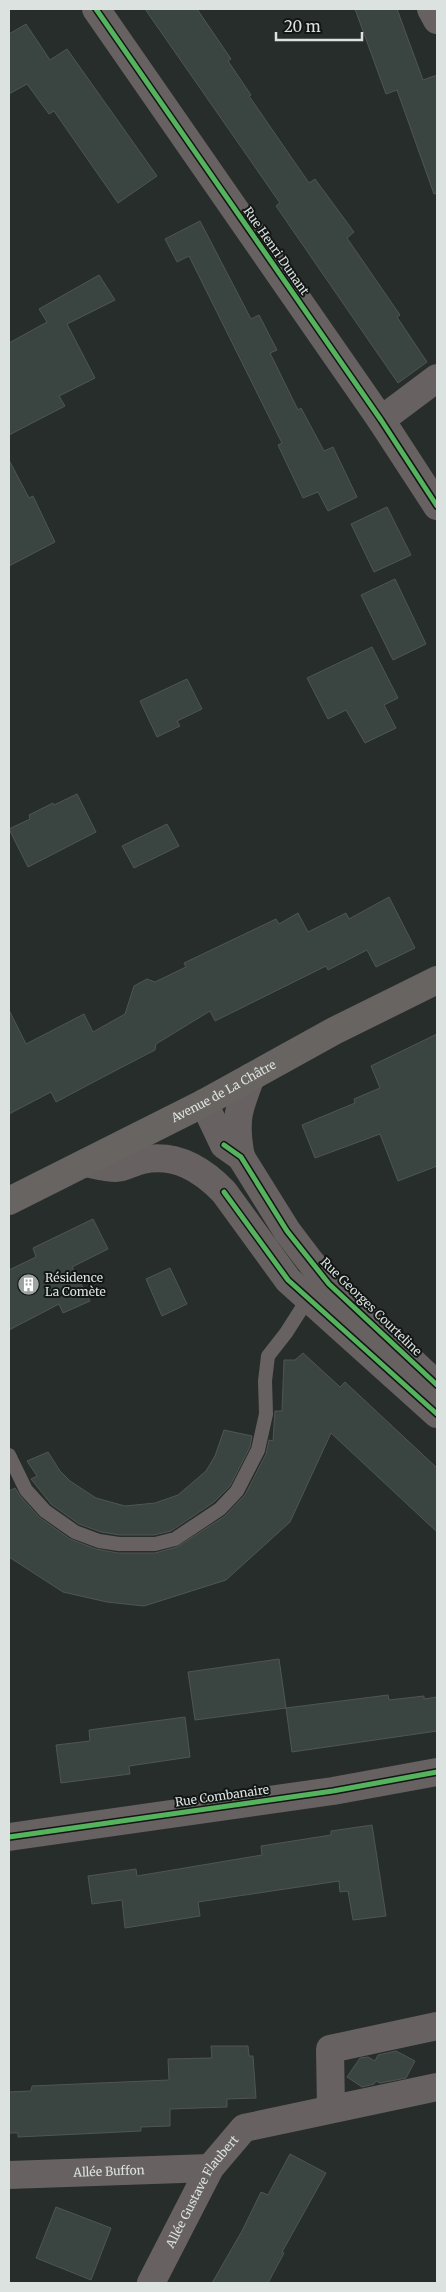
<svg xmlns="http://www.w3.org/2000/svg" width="446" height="2292" font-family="Merriweather,serif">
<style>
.building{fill:#3a4542;stroke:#505553}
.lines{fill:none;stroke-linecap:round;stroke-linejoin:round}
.service{stroke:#676261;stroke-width:14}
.minor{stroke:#676261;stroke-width:28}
.tertiary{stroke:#676261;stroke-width:28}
.secondary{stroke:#686462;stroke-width:28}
.cycleway-casing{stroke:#121615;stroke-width:8}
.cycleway{stroke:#56b35d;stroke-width:5}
.labels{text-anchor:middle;stroke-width:4;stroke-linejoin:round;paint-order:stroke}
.street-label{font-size:12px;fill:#dbe2df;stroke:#121615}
.poi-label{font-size:12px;fill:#dbe2df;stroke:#121615;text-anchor:start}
</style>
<rect width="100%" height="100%" fill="#272d2b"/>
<g class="building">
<polygon points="145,9 197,9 231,59 228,61 251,95 249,96 309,183 315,179 354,232 347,238 400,315 397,317 427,362 398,383 276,206 280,203"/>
<polygon points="355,9 397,9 423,80 437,75 437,193 434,194 397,90 386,94"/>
<polygon points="26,24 50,60 67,49 157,176 118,203 54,111 49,114 27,84 9,94 9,34"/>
<polygon points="200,221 251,319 259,315 277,350 270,353 298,410 301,408 324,451 333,447 357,497 328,511 318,492 303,498 278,445 282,443 189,256 177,262 165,239"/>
<polygon points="99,275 115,300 67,324 95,378 59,396 65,406 9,435 9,343 47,322 39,309"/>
<polygon points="9,460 29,498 33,496 55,542 9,566"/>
<polygon points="387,507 411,555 374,572 351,524"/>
<polygon points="395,579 426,644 393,660 361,595"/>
<polygon points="372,647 398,698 384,705 396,728 365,743 346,710 328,719 307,678"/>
<polygon points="187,679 202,709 177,721 180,726 157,737 140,701"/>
<polygon points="77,794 96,832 28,867 9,829 30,819 29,815 53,803 54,805"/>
<polygon points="167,824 179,846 134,868 122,846"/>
<polygon points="389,897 415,948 376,967 367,950 328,970 326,966 215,1021 210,1011 156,1044 155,1050 105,1076 56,1102 51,1092 9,1114 9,1010 26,1044 84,1014 93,1032 125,1014 134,986 147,979 155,982 186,967 184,963 276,919 279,924 298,913 308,932 346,913 349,919"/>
<polygon points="437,1034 437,1166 398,1181 380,1134 315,1158 302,1125 355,1103 354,1099 380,1088 371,1066"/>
<polygon points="93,1219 108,1249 72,1267 90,1301 63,1313 59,1304 9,1330 9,1270 36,1257 33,1248"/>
<polygon points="170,1268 187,1304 162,1316 146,1279"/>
<polygon points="303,1353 340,1387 345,1382 437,1468 437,1532 331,1433 290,1522 226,1580 144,1606 107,1602 63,1592 9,1557 9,1491 15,1488 20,1496 39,1517 70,1539 96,1549 118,1553 155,1553 177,1547 225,1516 245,1495 266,1454 269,1440 273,1441 275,1411 282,1411 284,1360 295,1360"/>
<polygon points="224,1430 252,1436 250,1447 230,1486 214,1502 171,1531 154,1535 120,1535 101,1532 79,1524 51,1504 31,1479 37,1476 27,1461 48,1452 60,1471 70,1481 96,1498 125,1506 155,1503 178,1495 206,1471 215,1456"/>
<polygon points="279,1659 286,1708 195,1720 188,1672"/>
<polygon points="388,1695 389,1700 424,1696 424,1699 437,1697 437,1731 292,1752 286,1708"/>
<polygon points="185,1717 190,1757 129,1766 130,1774 61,1783 56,1745 90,1741 89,1730"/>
<polygon points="372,1825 386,1916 353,1920 348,1891 340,1892 339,1881 198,1902 200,1916 125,1928 122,1900 92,1904 88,1876 136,1869 137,1876 262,1855 261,1846 331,1835 331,1831"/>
<polygon points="211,2046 248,2046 249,2056 253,2056 256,2098 227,2099 227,2107 170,2109 170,2126 141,2127 141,2131 18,2137 18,2133 9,2133 9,2092 31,2091 32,2086 169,2080 168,2059 212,2058"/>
<polygon points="396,2051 415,2061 406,2078 380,2083 376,2081 374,2084 362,2087 347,2077 360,2058 368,2057 375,2061 378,2055"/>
<polygon points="290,2154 326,2173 282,2252 284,2253 268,2283 212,2283 242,2231 261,2192 268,2195"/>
<polygon points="56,2207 111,2228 91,2280 36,2258"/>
</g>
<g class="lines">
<polyline class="service" points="9,1455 26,1490 45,1511 75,1532 99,1541 119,1544 155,1544 175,1539 220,1509 237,1491 258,1450 266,1414 265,1381 268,1356 286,1333 309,1297"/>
<g class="minor">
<polyline points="96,9 381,420 437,506"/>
<polyline points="431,9 437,20"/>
<polyline points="381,420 437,378"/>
<polyline points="9,1837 333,1791 437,1772"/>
<polyline points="331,2108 330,2049 437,2026"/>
<path id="s1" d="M 9,2175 L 210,2168"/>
<path id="s2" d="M 151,2283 L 210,2168 L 244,2128 L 437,2087"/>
</g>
<g class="tertiary">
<polyline points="204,1103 224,1145 241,1157 287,1231 309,1260 329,1284 437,1385"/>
<path d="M 241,1157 C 234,1121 238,1110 251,1077"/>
<path d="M 85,1163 C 95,1165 106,1168 116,1168 C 124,1168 133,1162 142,1160 C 175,1153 201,1168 224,1192 L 288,1280 L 437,1414"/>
</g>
<path class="secondary" id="s3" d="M 9,1201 L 204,1103 L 334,1031 L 437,980"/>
<defs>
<g id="cycleway">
<polyline points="96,9 381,420 437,506"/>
<polyline points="224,1145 241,1157 287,1231 329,1284 437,1385"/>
<polyline points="224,1192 288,1280 437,1414"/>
<polyline points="9,1837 333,1791 437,1772"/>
</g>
</defs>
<use href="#cycleway" class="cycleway-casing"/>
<use href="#cycleway" class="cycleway"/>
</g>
<defs>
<symbol id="building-disc" viewBox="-11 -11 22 22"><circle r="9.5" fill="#9ca3a0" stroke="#121615"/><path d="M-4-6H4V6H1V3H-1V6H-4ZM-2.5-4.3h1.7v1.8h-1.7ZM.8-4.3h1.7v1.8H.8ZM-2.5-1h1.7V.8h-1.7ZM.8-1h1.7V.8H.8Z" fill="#fff"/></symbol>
</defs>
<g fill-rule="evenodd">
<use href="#building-disc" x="16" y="1272" width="25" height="25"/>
</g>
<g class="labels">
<g class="street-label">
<text transform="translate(276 251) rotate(55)" y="4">Rue Henri Dunant</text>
<text dy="4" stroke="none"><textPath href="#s3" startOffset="241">Avenue de La Châtre</textPath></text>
<text transform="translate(371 1307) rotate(44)" y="4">Rue Georges Courteline</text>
<text transform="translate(222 1796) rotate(-8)" y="4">Rue Combanaire</text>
<text dy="4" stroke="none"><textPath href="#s1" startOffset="100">Allée Buffon</textPath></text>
<text dy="4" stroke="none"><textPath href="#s2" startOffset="105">Allée Gustave Flaubert</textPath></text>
</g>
<g class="poi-label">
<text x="45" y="1282">Résidence<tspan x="45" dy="14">La Comète</tspan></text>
</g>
</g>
<rect width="446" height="2292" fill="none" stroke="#dbe2df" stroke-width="20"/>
<path d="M276 32v8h86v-8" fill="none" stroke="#dbe2df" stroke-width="2.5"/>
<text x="284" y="32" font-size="15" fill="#dbe2df" stroke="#121615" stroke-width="4" paint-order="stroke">20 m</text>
</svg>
